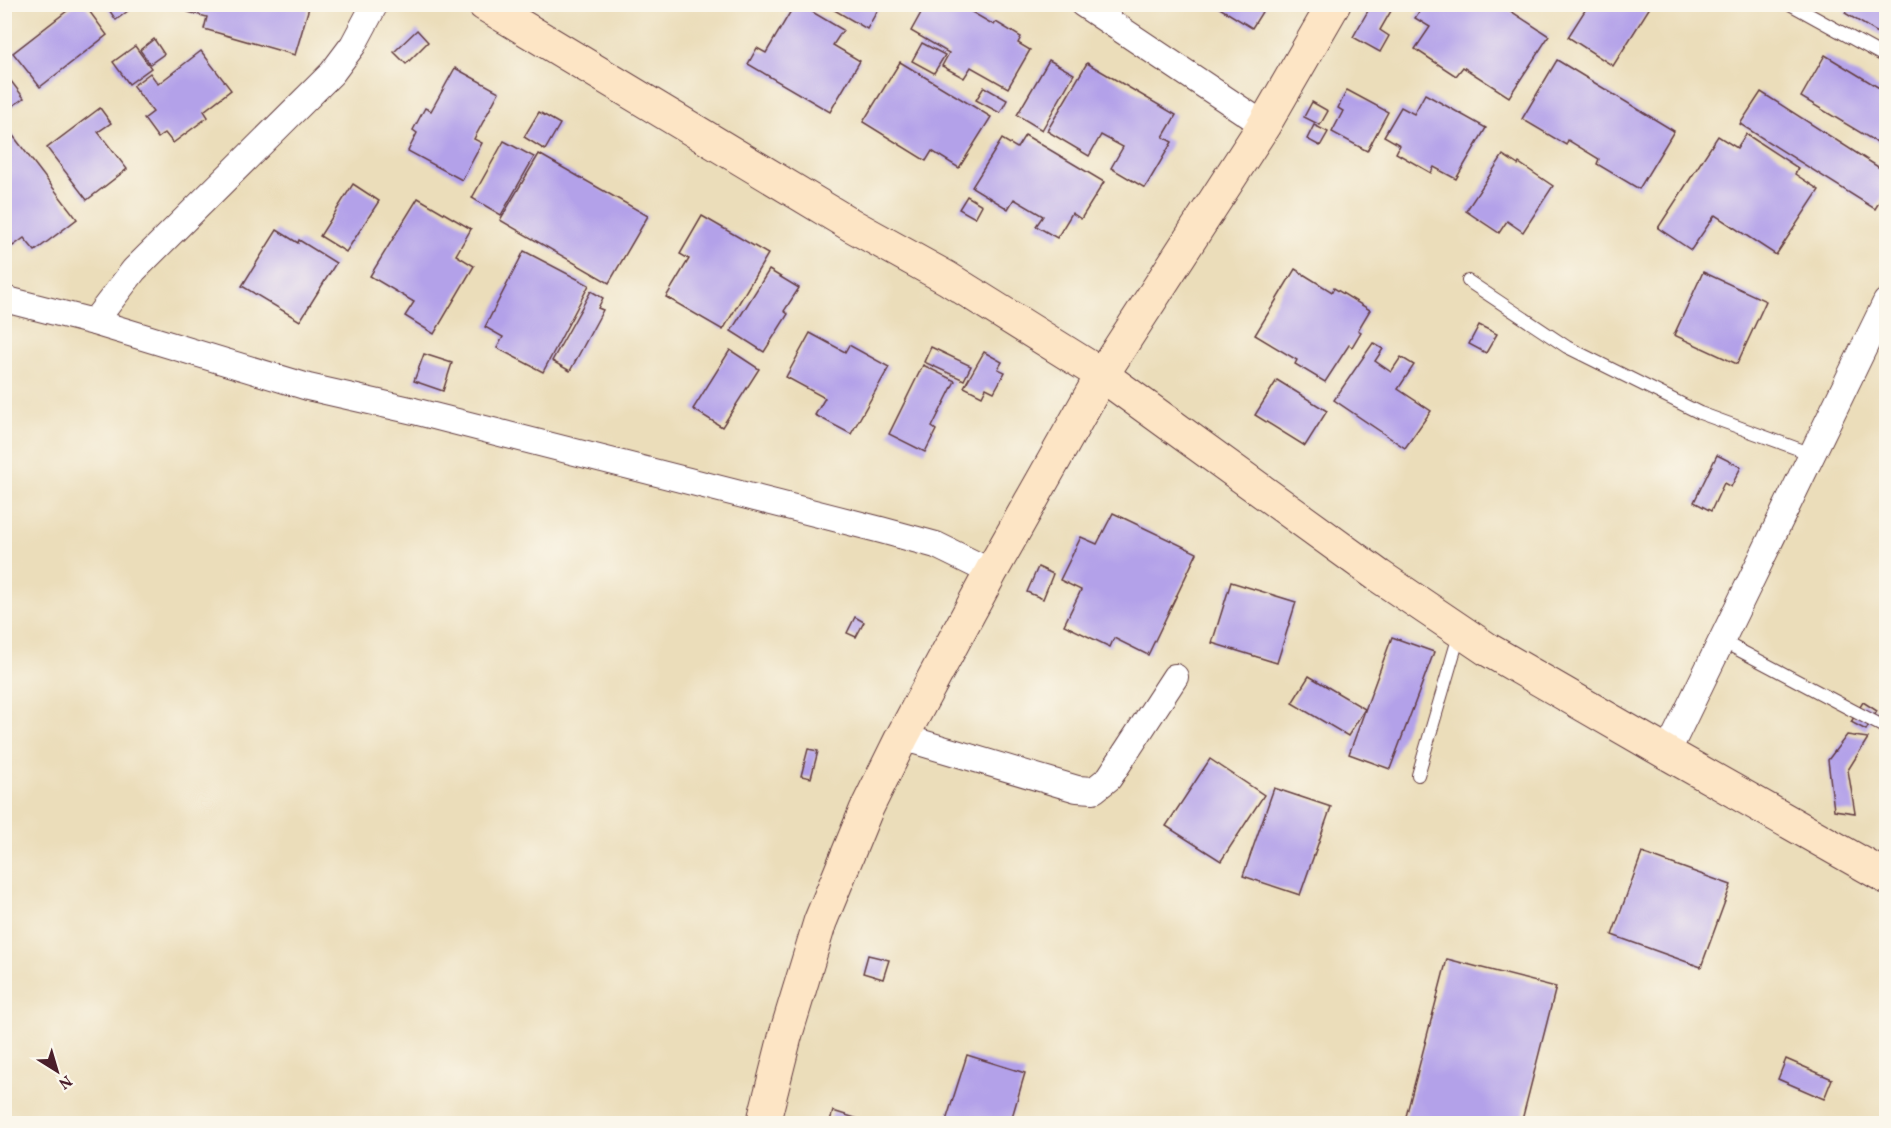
<svg xmlns="http://www.w3.org/2000/svg" width="1891" height="1128" font-family="Vollkorn,serif">
<style>
.building{fill:#b3a1e9}
.lines{fill:none;stroke-linecap:round;stroke-linejoin:round}
.lane-casing{stroke:#623c40;stroke-width:14}
.street-casing{stroke:#623c40;stroke-width:28}
.secondary-casing{stroke:#623c40;stroke-width:35}
.lane{stroke:#fff;stroke-width:12}
.street{stroke:#fff;stroke-width:26}
.secondary{stroke:#fde5c5;stroke-width:33}
</style>
<rect width="100%" height="100%" fill="#fbf7ec"/>
<filter id="ink" filterUnits="userSpaceOnUse"><feTurbulence type="fractalNoise" baseFrequency=".0167" numOctaves="2"/><feDisplacementMap in="SourceGraphic" scale="12" xChannelSelector="R" yChannelSelector="G"/><feConvolveMatrix kernelMatrix="1 2 1 2 8 2 1 2 1" color-interpolation-filters="sRGB"/></filter>
<filter id="wash" filterUnits="userSpaceOnUse"><feTurbulence type="fractalNoise" baseFrequency=".008" numOctaves="4" result="noise"/><feDisplacementMap in="SourceGraphic" scale="24" xChannelSelector="R" yChannelSelector="G"/><feGaussianBlur stdDeviation="1.35" result="paint"/><feColorMatrix in="noise" values="0 0 0 0 0 0 0 0 0 0 0 0 0 0 0 0 0 1.4 0 .05"/><feComposite in="paint" operator="in"/></filter>
<g filter="url(#wash)">
<rect width="100%" height="100%" fill="#ebddba"/>
<g id="blocks">
<g class="building">
<polygon points="76,4 84,4 107,35 40,87 13,53"/>
<polygon points="105,4 137,4 116,20"/>
<polygon points="191,4 310,4 295,55 204,29 207,17 188,12"/>
<polygon points="795,4 799,4 843,30 833,45 860,61 830,112 748,64 757,48 766,53"/>
<polygon points="824,4 881,4 867,29"/>
<polygon points="926,4 958,4 994,25 996,22 1021,37 1018,43 1030,50 1008,88 971,67 964,78 942,66 949,53 911,31"/>
<polygon points="1213,4 1267,4 1252,28"/>
<polygon points="1372,4 1379,4 1391,11 1380,30 1389,36 1380,52 1353,37"/>
<polygon points="1424,4 1500,4 1549,36 1509,97 1463,67 1456,76 1415,49 1430,27 1415,18"/>
<polygon points="1589,4 1652,4 1613,66 1568,37"/>
<polygon points="1850,4 1886,4 1886,38 1845,13"/>
<polygon points="417,30 428,42 406,64 394,52"/>
<polygon points="154,39 164,54 150,64 140,50"/>
<polygon points="922,43 945,55 934,73 912,61"/>
<polygon points="135,46 151,68 129,84 113,62"/>
<polygon points="201,51 231,90 204,111 208,117 173,143 165,133 158,138 144,119 153,112 133,86 150,73 158,84"/>
<polygon points="1825,55 1886,92 1886,148 1801,97"/>
<polygon points="1049,60 1074,74 1042,130 1017,115"/>
<polygon points="1557,60 1674,131 1639,189 1597,164 1599,159 1568,140 1566,145 1522,119"/>
<polygon points="900,62 991,117 959,168 932,151 926,161 863,122"/>
<polygon points="1087,63 1176,115 1163,137 1172,142 1145,188 1111,168 1123,147 1101,135 1089,156 1047,131"/>
<polygon points="455,68 499,92 474,139 482,143 462,180 408,151 417,133 413,130 425,108 431,111"/>
<polygon points="4,72 24,98 4,112"/>
<polygon points="984,87 1007,100 1000,113 976,100"/>
<polygon points="1347,90 1388,112 1367,151 1332,132 1343,111 1338,108"/>
<polygon points="1761,92 1886,172 1886,191 1875,209 1740,124"/>
<polygon points="1425,94 1486,128 1456,179 1434,167 1431,173 1396,153 1400,145 1384,136 1401,107 1414,114"/>
<polygon points="1312,102 1328,111 1320,125 1304,117"/>
<polygon points="100,108 111,123 98,132 127,169 87,200 47,148"/>
<polygon points="539,112 560,124 545,150 524,137"/>
<polygon points="1314,125 1328,132 1320,146 1307,139"/>
<polygon points="11,133 77,219 35,251 24,238 13,246 4,234 4,138"/>
<polygon points="1746,134 1798,168 1795,174 1819,190 1776,255 1715,215 1691,250 1658,228 1718,136 1737,148"/>
<polygon points="1025,135 1104,182 1081,219 1072,213 1057,238 1036,226 1043,216 1014,199 1008,209 972,187 1002,139 1017,148"/>
<polygon points="504,141 534,157 501,215 472,198"/>
<polygon points="539,154 648,216 609,283 500,220"/>
<polygon points="1503,155 1518,165 1519,163 1553,186 1523,232 1507,221 1499,233 1466,211"/>
<polygon points="353,184 379,201 346,252 320,236"/>
<polygon points="967,196 982,205 975,218 959,209"/>
<polygon points="418,198 471,229 456,255 474,266 434,334 405,316 414,302 370,276"/>
<polygon points="702,216 768,254 723,330 666,297 689,259 680,254"/>
<polygon points="277,230 298,243 299,240 336,263 300,321 242,286"/>
<polygon points="524,251 589,285 543,372 497,348 503,337 485,327"/>
<polygon points="1295,269 1332,292 1334,288 1370,310 1358,330 1361,332 1352,347 1349,345 1325,382 1295,364 1297,360 1255,335"/>
<polygon points="769,270 799,288 784,311 788,314 764,352 731,331"/>
<polygon points="1703,272 1766,301 1737,364 1674,335"/>
<polygon points="591,291 603,298 598,308 603,310 570,371 552,361"/>
<polygon points="1479,325 1497,334 1486,353 1469,344"/>
<polygon points="810,333 845,352 849,345 889,367 851,434 815,415 825,398 786,377"/>
<polygon points="1373,343 1383,349 1375,361 1391,372 1401,357 1414,365 1398,389 1431,411 1405,448 1334,400"/>
<polygon points="931,347 971,366 964,380 924,362"/>
<polygon points="730,350 759,369 722,427 693,409"/>
<polygon points="984,352 1002,362 998,369 1005,372 994,392 986,388 982,396 964,387"/>
<polygon points="424,354 452,363 443,391 414,381"/>
<polygon points="923,365 955,381 932,427 936,430 925,452 889,434"/>
<polygon points="1277,380 1327,411 1305,446 1255,415"/>
<polygon points="1717,455 1741,467 1731,487 1724,483 1711,511 1694,502"/>
<polygon points="1113,513 1197,553 1148,655 1114,638 1110,647 1064,625 1081,590 1060,580 1081,537 1097,544"/>
<polygon points="1038,567 1053,574 1043,599 1027,592"/>
<polygon points="1231,582 1296,602 1277,663 1212,643"/>
<polygon points="855,617 864,622 856,637 847,633"/>
<polygon points="1392,637 1434,652 1390,769 1349,754"/>
<polygon points="1309,676 1365,709 1348,736 1292,703"/>
<polygon points="1863,702 1877,711 1866,730 1851,722"/>
<polygon points="1847,735 1868,738 1848,770 1855,813 1834,810 1828,760"/>
<polygon points="808,749 818,751 811,778 801,776"/>
<polygon points="1210,759 1264,795 1221,861 1166,826"/>
<polygon points="1274,788 1331,807 1300,895 1243,876"/>
<polygon points="1642,853 1731,885 1701,967 1612,935"/>
<polygon points="868,955 889,960 883,979 863,973"/>
<polygon points="1447,959 1556,987 1521,1124 1404,1124"/>
<polygon points="967,1055 1025,1073 1010,1124 945,1124"/>
<polygon points="1786,1059 1832,1079 1824,1099 1778,1079"/>
<polygon points="833,1111 871,1123 871,1124 829,1124"/>
</g>
</g>
</g>
<g filter="url(#ink)">
<use href="#blocks" fill-opacity="0" stroke="#623c40" stroke-width="1.5"/>
<g class="lines">
<defs>
<g id="lane">
<polyline points="1790,4 1886,57"/>
<polyline points="1468,281 1567,347 1700,413 1812,454"/>
<polyline points="1722,641 1886,728"/>
<polyline points="1418,775 1460,632"/>
</g>
<g id="street">
<polyline points="1083,4 1264,125"/>
<polyline points="4,299 94,322 308,387 414,411 881,530 936,545 991,572"/>
<polyline points="94,322 134,270 332,73 353,45 375,4"/>
<polyline points="902,737 1077,789 1094,790 1109,778 1175,677"/>
<polyline points="1667,753 1886,302"/>
</g>
<g id="secondary">
<polyline points="484,4 853,226 947,278 1102,375 1379,576 1487,649 1667,753 1886,877"/>
<polyline points="763,1124 785,1037 820,922 866,810 902,737 991,572 1102,375 1264,125 1334,4"/>
</g>
</defs>
<use href="#lane" class="lane-casing"/>
<use href="#street" class="street-casing"/>
<use href="#secondary" class="secondary-casing"/>
<use href="#lane" class="lane"/>
<use href="#street" class="street"/>
<use href="#secondary" class="secondary"/>
</g>
</g>
<rect width="1891" height="1128" fill="none" stroke="#fbf7ec" stroke-width="24"/>
<g transform="translate(57 1071) rotate(143)" stroke="#fbf7ec" stroke-width="4.5" paint-order="stroke">
<path d="M0-4.5L10 22L0 15L-10 22Z" fill="#4a1f2b"/>
<text y="-9" font-size="16" font-weight="bold" text-anchor="middle" fill="#4a1f2b">N</text>
</g>
</svg>
